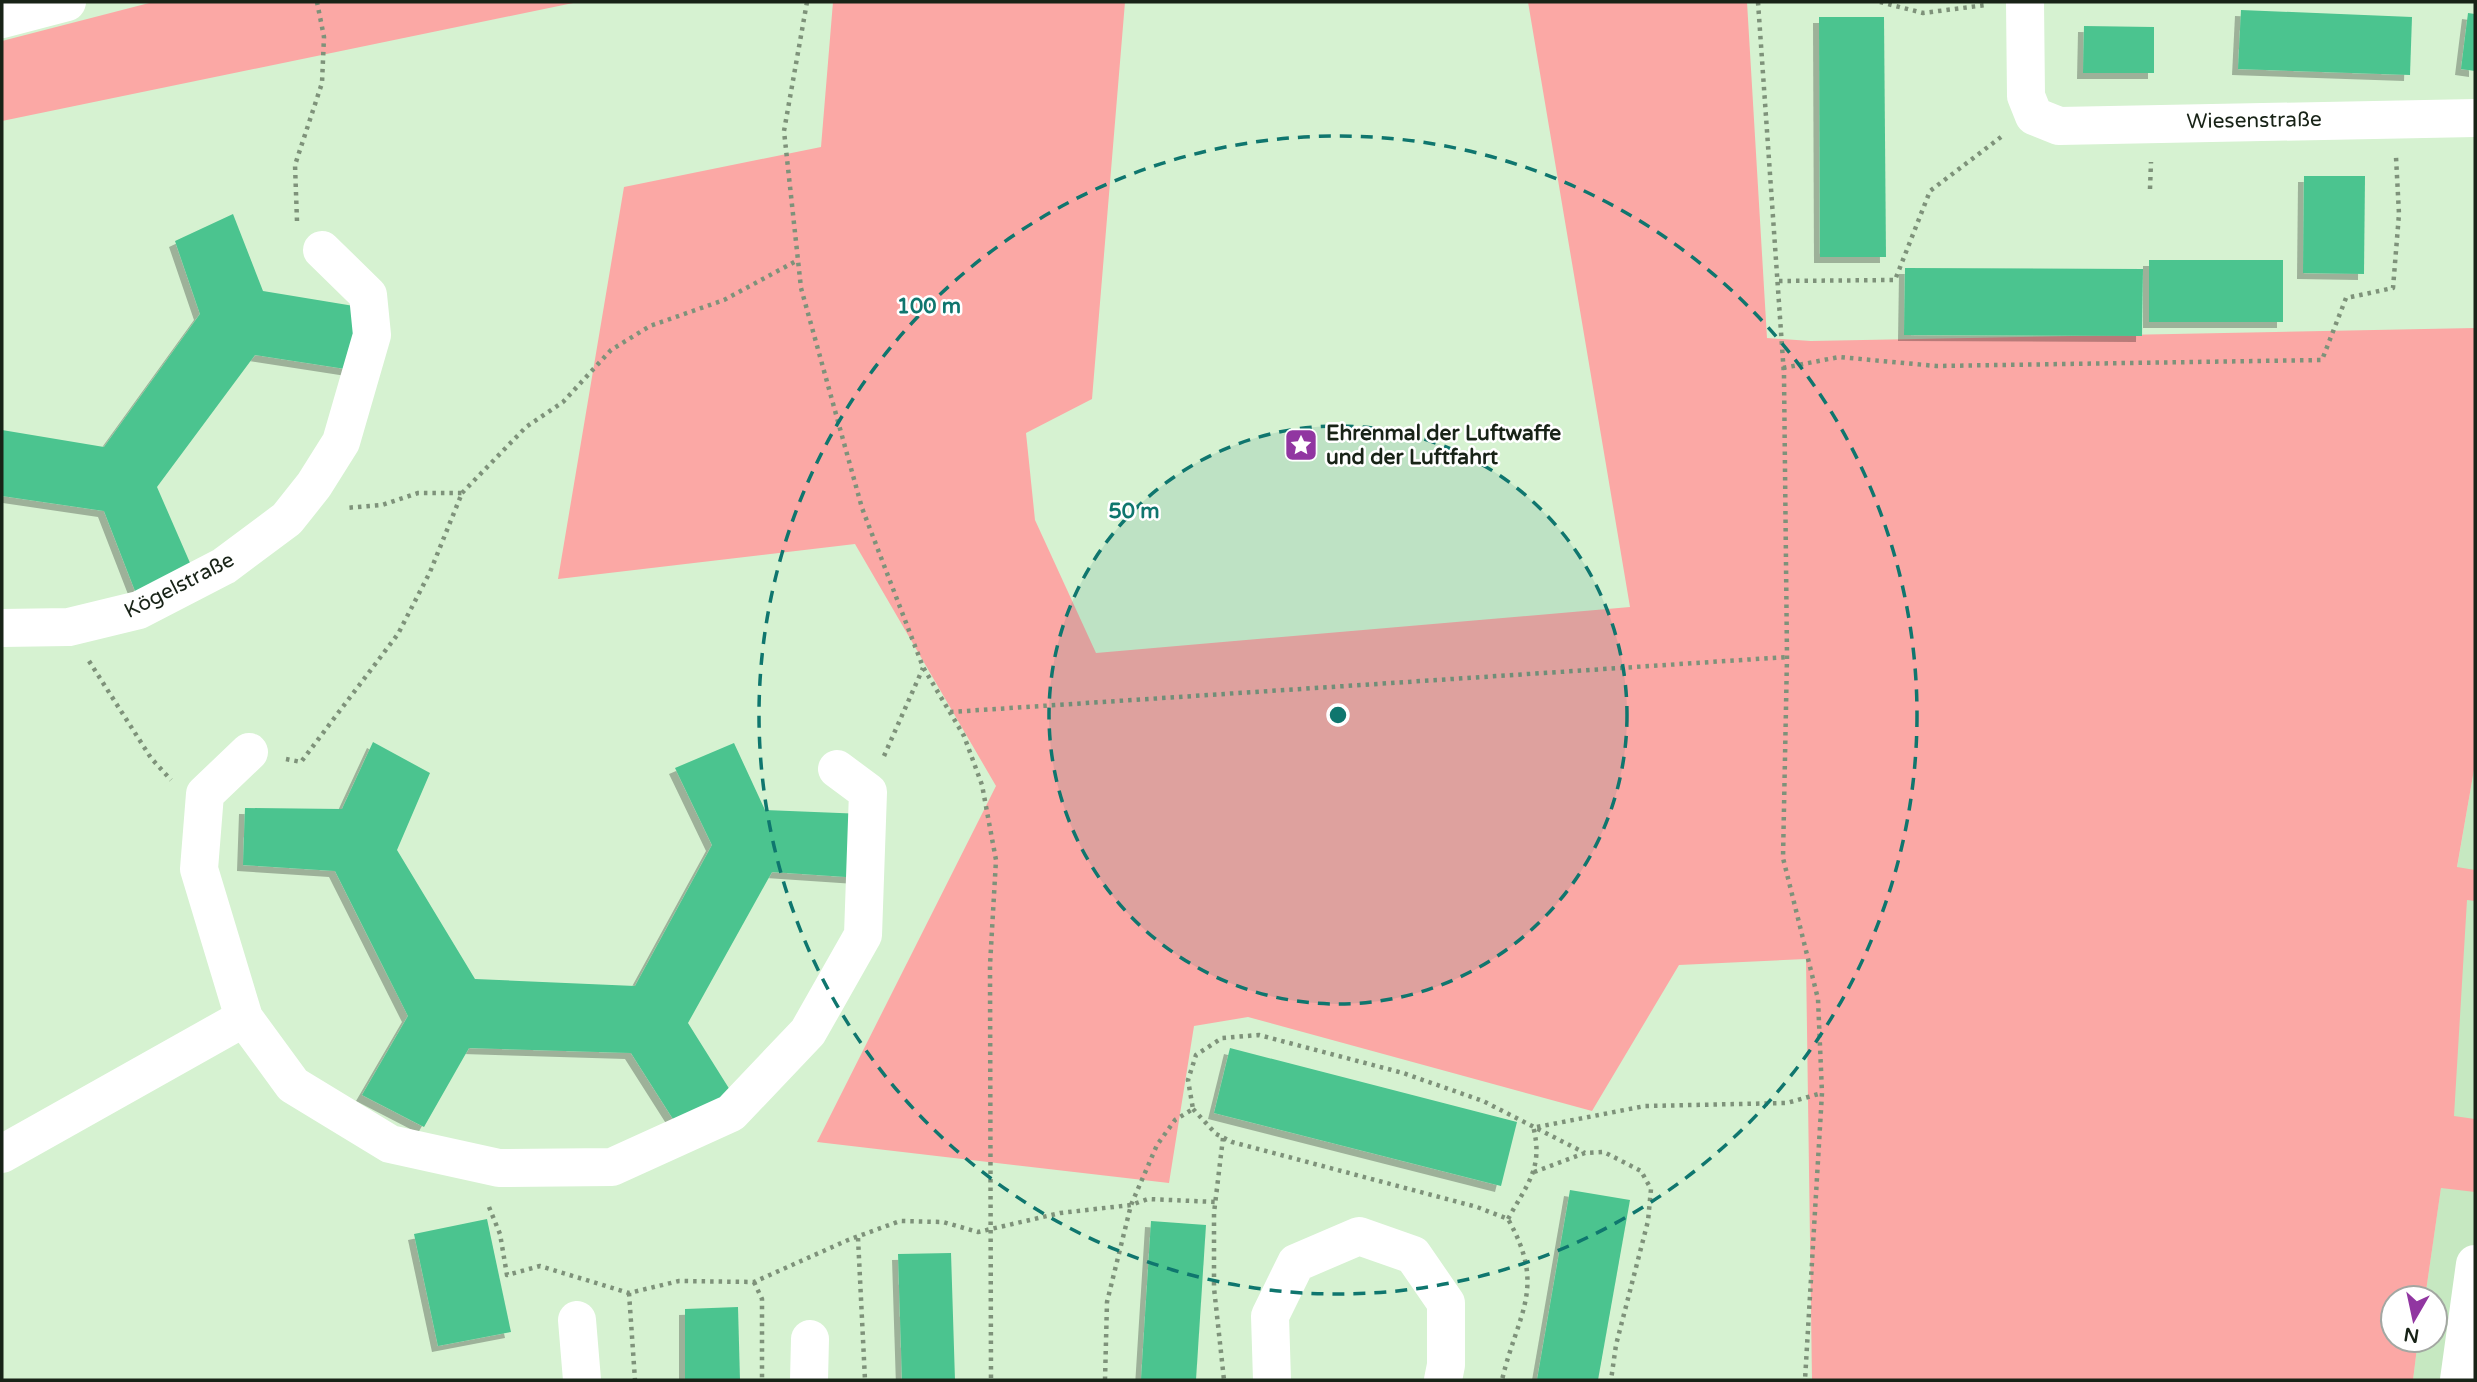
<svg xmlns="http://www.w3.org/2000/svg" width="2477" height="1382" font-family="'Varela Round',sans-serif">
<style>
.built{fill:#c6e8c1}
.green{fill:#fba8a5}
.building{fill:#4cc48f;filter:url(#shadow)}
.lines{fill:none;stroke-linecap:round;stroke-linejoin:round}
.path{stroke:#7e927a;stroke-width:4.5;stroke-dasharray:3.5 5;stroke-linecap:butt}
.minor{stroke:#fff;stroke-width:38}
.ring{fill:none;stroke:#0f766e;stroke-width:3.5;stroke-dasharray:12 9}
.labels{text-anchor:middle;stroke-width:5;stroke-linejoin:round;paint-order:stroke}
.street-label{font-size:21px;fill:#182317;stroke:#fff}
.poi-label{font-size:21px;font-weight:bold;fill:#182317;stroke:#fff;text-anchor:start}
.centre{fill:#0f766e;stroke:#fff;stroke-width:3.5}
.ring-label{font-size:21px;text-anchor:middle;font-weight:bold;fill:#0f766e;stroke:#fff;stroke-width:5;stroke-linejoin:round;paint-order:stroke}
</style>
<defs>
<filter id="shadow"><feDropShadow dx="-6" dy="6" stdDeviation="0" flood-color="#0004"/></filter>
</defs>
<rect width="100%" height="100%" fill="#d6f2d1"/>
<polygon class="built" points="2475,764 2475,1380 2413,1380 2418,1340 2435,1340 2435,1298 2425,1298 2441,1188 2457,868"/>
<g class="green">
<polygon points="153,2 578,2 2,121 2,41"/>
<polygon points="833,2 1125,2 1092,399 1026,433 1035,520 1096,653 1630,607 1528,2 1747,2 1767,338 1811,341 2475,328 2475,764 2457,867 2475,870 2475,901 2467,900 2454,1116 2475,1119 2475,1192 2441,1188 2425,1298 2393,1298 2393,1340 2418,1340 2413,1380 1812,1380 1806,959 1679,965 1592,1111 1248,1017 1194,1026 1169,1183 817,1142 996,786 855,544 558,579 624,187 821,147"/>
</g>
<g class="building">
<polygon points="2241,10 2412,17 2410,75 2238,69"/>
<polygon points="2468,13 2475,14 2475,71 2461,69"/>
<polygon points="1819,17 1884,17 1886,257 1820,257"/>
<polygon points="2084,26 2154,27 2154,73 2083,73"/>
<polygon points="2304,176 2365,176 2364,274 2303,273"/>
<polygon points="233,214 263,291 360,307 352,370 255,355 157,487 194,572 137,596 104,511 2,496 2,430 104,447 200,314 175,241"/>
<rect x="2149" y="260" width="134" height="62"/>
<polygon points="1905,268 2143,269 2142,336 1904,335"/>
<polygon points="373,742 430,773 397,850 475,979 635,986 712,845 675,768 734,743 765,810 864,814 861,878 772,872 688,1023 735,1098 680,1130 631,1053 469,1048 424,1127 362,1095 408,1016 335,871 243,865 245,808 342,809"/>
<polygon points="1230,1048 1517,1122 1501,1186 1214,1113"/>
<polygon points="1570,1190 1630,1200 1598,1380 1537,1380"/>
<polygon points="487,1219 511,1332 438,1346 414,1234"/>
<polygon points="1151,1221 1206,1225 1196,1380 1141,1380"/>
<polygon points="951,1253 955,1380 902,1380 898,1254"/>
<polygon points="738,1307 740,1380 685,1380 685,1309"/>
</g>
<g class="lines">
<g class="path">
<polyline points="807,2 784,131 801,288 862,508 923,667 964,736 982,785 996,860 990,965 991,1380"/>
<polyline points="1758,2 1784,375 1787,657 1783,858 1818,999 1822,1093 1805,1380"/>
<polyline points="1880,2 1923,13 1986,5"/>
<polyline points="2150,189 2151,162"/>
<polyline points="297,221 295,165 322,83 324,37 317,2"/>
<polyline points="1779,281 1895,280 1930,191 2001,137"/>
<polyline points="1783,368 1839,357 1936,366 2322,360 2346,298 2393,288 2399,214 2396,157"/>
<polyline points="462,493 526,427 563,402 611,350 650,326 724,300 798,260"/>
<polyline points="89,661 151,758 171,780"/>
<polyline points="950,712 1787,657"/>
<polyline points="884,756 923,668"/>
<polyline points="286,759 301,762 398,634 430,572 462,493 418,493 382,505 345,508"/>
<path d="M 1193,1109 L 1216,1134 L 1232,1142 L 1477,1207 L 1508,1219 C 1547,1288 1518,1312 1502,1380"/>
<polyline points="1537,1127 1645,1106 1787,1103 1822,1093"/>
<polyline points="1223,1138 1214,1213 1214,1288 1224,1380"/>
<polyline points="1534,1172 1585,1153 1604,1152 1641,1171 1651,1189 1648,1221 1616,1345 1611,1380"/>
<polyline points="489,1207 500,1234 507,1275 540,1266 629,1293 679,1281 754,1282 848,1240 900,1221 943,1222 978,1232 1060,1213 1131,1205 1148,1199 1215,1202"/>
<path d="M 1508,1219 C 1527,1184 1544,1168 1533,1126"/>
<polyline points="858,1238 865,1380"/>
<polyline points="754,1282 762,1299 762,1380"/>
<polyline points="629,1293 635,1380"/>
<polyline points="1105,1380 1107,1302 1131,1205 1157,1145 1175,1120 1193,1109 1188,1080 1196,1055 1222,1038 1259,1035 1403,1073 1483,1101 1585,1153"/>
</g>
<g class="minor">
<polyline points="2025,2 2026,96 2034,116 2059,126 2475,118"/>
<polyline points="2,19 67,2"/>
<polyline points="2,628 69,627 139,610 224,566 287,519 314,485 341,442 372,335 368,295 322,250"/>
<polyline points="249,752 205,794 199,869 244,1018 293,1085 390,1144 499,1168 612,1167 731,1113 808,1032 863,935 868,792 837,769"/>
<polyline points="2,1154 244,1018"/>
<polyline points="577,1320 582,1380"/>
<polyline points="809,1380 810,1339"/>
<polyline points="1272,1380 1270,1316 1296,1263 1359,1236 1413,1255 1446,1303 1446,1365 1443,1380"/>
<polyline points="2459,1380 2475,1264"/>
</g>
</g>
<circle cx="1338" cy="715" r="289" fill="#0f766e" fill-opacity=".12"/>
<g class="ring">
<circle cx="1338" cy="715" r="289"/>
<circle cx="1338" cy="715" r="579"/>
</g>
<defs>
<symbol id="sight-square" viewBox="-11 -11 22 22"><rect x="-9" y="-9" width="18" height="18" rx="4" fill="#9136a1" stroke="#fff"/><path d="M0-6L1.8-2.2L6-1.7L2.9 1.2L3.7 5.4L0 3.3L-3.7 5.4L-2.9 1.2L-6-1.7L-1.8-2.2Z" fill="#fff"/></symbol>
</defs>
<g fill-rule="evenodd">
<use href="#sight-square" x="1282" y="426" width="38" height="38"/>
</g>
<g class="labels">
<g class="street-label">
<text transform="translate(2254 120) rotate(-1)" y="7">Wiesenstraße</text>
<text transform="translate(179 585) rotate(-27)" y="7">Kögelstraße</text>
</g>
<g class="poi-label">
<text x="1326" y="440">Ehrenmal der Luftwaffe<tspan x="1326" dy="24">und der Luftfahrt</tspan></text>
</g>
</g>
<circle cx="1338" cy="715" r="10" class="centre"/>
<g class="ring-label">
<text x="929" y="313">100 m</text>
<text x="1134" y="518">50 m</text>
</g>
<rect width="2477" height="1382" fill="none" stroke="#182317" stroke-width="7"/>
<g transform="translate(2414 1319) rotate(189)"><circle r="33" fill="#ffffff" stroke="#a3a7a2" stroke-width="2"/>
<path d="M0-5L12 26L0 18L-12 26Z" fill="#9136a1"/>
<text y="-10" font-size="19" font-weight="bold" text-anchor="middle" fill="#182317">N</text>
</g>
</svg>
